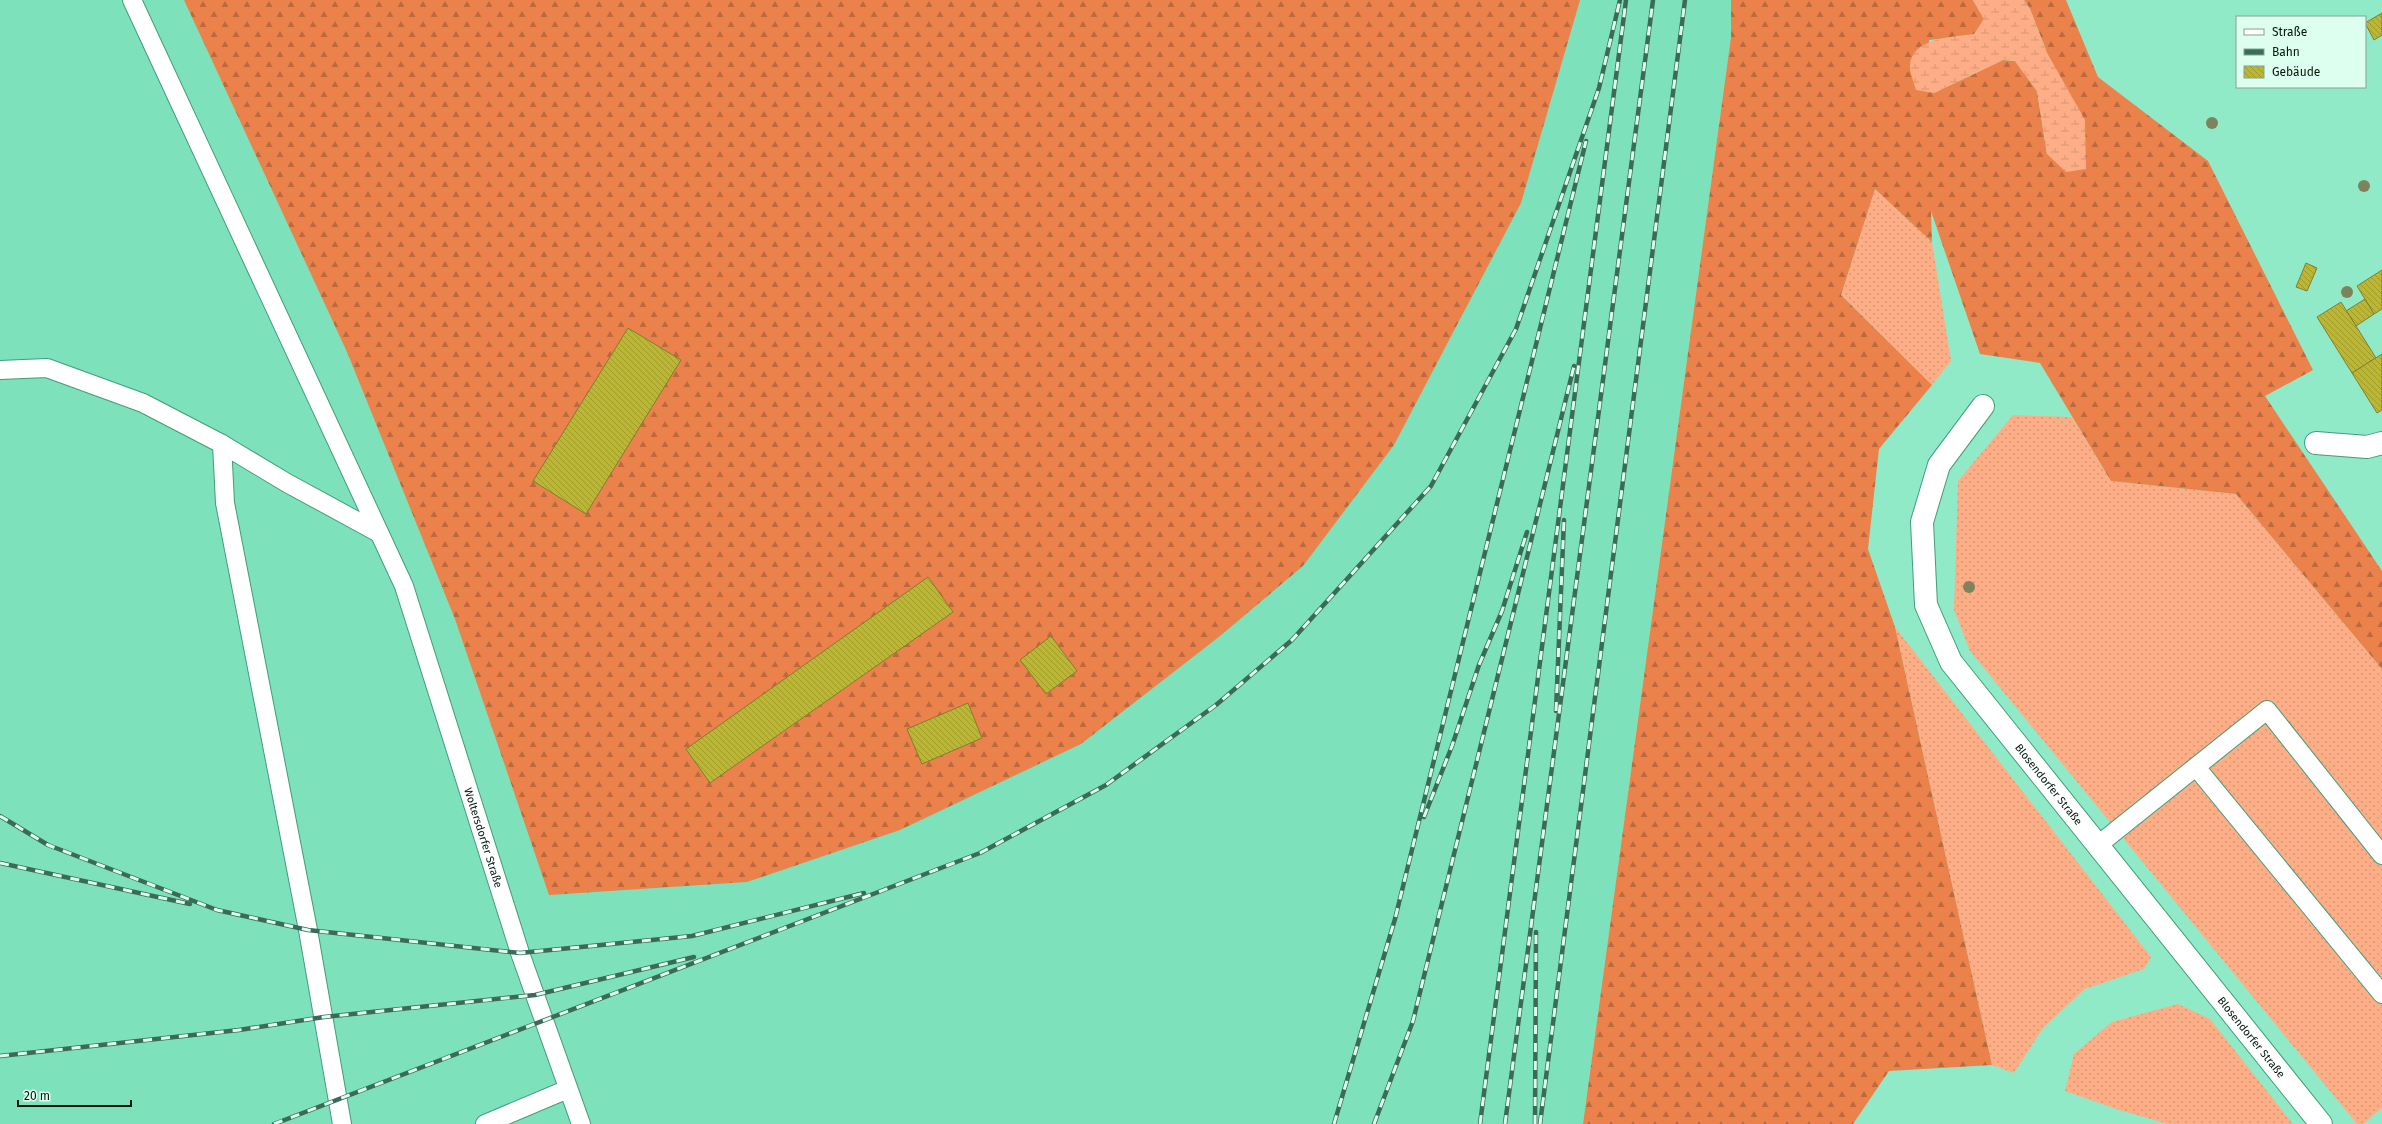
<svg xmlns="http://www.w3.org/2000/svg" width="2382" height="1124" font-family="'Fira Sans',sans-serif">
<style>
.built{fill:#7de1bb}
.grass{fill:url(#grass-dots)}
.forest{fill:url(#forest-firs)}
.wetland{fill:url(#wetland-marsh)}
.building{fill:url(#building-back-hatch);stroke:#817e30}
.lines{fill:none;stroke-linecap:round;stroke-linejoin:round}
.service-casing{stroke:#429c7c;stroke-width:20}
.minor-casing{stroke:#429c7c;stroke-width:24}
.service{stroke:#fff;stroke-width:18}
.minor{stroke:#fff;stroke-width:22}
.rail-casing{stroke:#3a6b58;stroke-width:4.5}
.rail{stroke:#ddfff0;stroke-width:3;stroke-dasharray:9;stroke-linecap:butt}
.tree{fill:#7f835b}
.labels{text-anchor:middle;stroke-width:3;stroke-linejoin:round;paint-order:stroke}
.street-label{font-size:11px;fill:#00160d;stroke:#ddfff0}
</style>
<defs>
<pattern id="grass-dots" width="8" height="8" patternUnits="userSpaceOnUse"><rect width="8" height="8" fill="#feae86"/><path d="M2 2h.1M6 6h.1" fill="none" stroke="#d89572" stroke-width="1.8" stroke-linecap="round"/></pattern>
<pattern id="forest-firs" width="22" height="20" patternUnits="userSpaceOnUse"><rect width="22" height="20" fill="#eb824b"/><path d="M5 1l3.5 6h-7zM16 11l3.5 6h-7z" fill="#bc693d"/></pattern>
<pattern id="wetland-marsh" width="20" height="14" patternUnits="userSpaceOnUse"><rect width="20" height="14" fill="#feae86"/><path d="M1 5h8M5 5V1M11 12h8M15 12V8" fill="none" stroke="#d89572"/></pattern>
<pattern id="building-back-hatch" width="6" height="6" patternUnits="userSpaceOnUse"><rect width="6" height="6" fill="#bbb633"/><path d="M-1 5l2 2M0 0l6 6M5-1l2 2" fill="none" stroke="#9f9c2c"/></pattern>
</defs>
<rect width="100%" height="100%" fill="#91eac7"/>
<polygon class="built" points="0,0 1731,0 1731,37 1583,1124 0,1124"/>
<g class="grass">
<polygon points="1875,189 1932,242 1951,361 1932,385 1841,295"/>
<polygon points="2013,415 2072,417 2111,481 2236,494 2382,669 2382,1108 2363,1124 2357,1124 1970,651 1954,610 1958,481"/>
<polygon points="1895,627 2151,957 2144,969 2085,989 2043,1028 2014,1073 1992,1065"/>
<polygon points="2178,1004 2210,1019 2293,1124 2168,1124 2119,1110 2065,1091 2074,1054 2112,1022"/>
</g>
<g class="forest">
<polygon points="184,0 1580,0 1521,203 1394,445 1303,566 1220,636 1081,744 900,830 747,882 549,895 455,619 347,352"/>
<polygon points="1731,0 1973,0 1984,19 1974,35 1929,40 1934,93 2003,60 2015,61 2037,91 2047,154 2046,50 2030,9 2024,0 2066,0 2098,77 2208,161 2313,370 2265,396 2382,571 2382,669 2236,494 2111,481 2040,363 1980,354 1931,211 1932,242 1875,189 1841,295 1932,385 1879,449 1868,549 1895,627 1992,1065 1889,1071 1853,1124 1583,1124 1731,37"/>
</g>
<path class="wetland" d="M 1973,0 L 2024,0 L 2030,9 L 2046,51 L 2085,120 L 2086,169 L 2066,172 L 2047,154 L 2037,91 L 2015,61 L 2003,60 L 1934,93 L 1916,90 C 1914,83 1910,73 1910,66 C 1911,37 1954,37 1974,34 L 1984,19 Z"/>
<g class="building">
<polygon points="2382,13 2382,35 2374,40 2365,23"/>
<polygon points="2306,263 2317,268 2307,291 2296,287"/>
<polygon points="2382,270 2382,309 2374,314 2357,286"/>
<polygon points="2365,299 2374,314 2356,326 2346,311"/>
<polygon points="2341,302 2376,358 2352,373 2317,317"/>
<polygon points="628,328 681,360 586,514 533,481"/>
<polygon points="2382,354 2382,410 2377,413 2352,373"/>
<polygon points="928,577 953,612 710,783 686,749"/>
<polygon points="1051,636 1077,671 1046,694 1020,660"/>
<polygon points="968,703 982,738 922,764 907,729"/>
</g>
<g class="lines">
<defs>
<g id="service">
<path id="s1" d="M 132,0 L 404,586 L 520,953 L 581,1124"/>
<polyline points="0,370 47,368 143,403 222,444 287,483 379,533"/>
<polyline points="222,444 225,503 308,930 342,1124"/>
<polyline points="2196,767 2382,994"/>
<polyline points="2098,845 2267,710 2382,855"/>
<polyline points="485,1124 568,1089"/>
</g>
<g id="minor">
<path id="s2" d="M 1983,406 L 1939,465 L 1922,522 L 1926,605 L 1951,662 L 2321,1124"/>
<polyline points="2316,443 2367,447 2382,443"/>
</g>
</defs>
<use href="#service" class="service-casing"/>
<use href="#minor" class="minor-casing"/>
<use href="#service" class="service"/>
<use href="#minor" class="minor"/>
<defs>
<g id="rail">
<polyline points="1556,711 1564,520"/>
<polyline points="0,816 48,845 217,910 308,930 520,953 692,936 864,893"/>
<polyline points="1424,817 1452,746 1479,665 1502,611 1527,532"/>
<polyline points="0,863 190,904"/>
<polyline points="0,1056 239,1030 324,1017 535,995 694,957"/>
<polyline points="274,1124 980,853 1106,785 1216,705 1292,640 1431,486 1516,329 1599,88 1620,0"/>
<polyline points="1334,1124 1395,919 1586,141"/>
<polyline points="1374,1124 1413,1021 1574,366"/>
<polyline points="1480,1124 1626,0"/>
<polyline points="1505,1124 1653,0"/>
<polyline points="1535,1124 1536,932"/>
<polyline points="1540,1124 1685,0"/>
</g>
</defs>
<use href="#rail" class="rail-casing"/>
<use href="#rail" class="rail"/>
</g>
<g class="tree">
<circle cx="2212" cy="123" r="6"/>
<circle cx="2364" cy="186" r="6"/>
<circle cx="2347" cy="292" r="6"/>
<circle cx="1969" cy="587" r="6"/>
</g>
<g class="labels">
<g class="street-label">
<text dy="4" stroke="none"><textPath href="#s2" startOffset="435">Blosendorfer Straße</textPath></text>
<text dy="4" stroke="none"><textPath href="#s1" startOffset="910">Woltersdorfer Straße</textPath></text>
<text dy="4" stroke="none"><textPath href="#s2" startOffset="759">Blosendorfer Straße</textPath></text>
</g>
</g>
<rect x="2236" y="16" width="130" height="72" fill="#ddfff0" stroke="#85a295"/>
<rect x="2244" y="29" width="20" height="6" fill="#ffffff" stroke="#85a295"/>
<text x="2272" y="36" font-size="12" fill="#00160d">Straße</text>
<rect x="2244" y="49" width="20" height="6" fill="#3a6b58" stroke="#85a295"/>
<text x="2272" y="56" font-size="12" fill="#00160d">Bahn</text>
<rect x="2244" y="66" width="20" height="12" fill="url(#building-back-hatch)" stroke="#85a295"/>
<text x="2272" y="76" font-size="12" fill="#00160d">Gebäude</text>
<path d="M18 1100v6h113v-6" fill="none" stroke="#00160d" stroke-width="2"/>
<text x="24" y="1100" font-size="12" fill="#00160d" stroke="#ddfff0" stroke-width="3" paint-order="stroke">20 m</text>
</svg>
